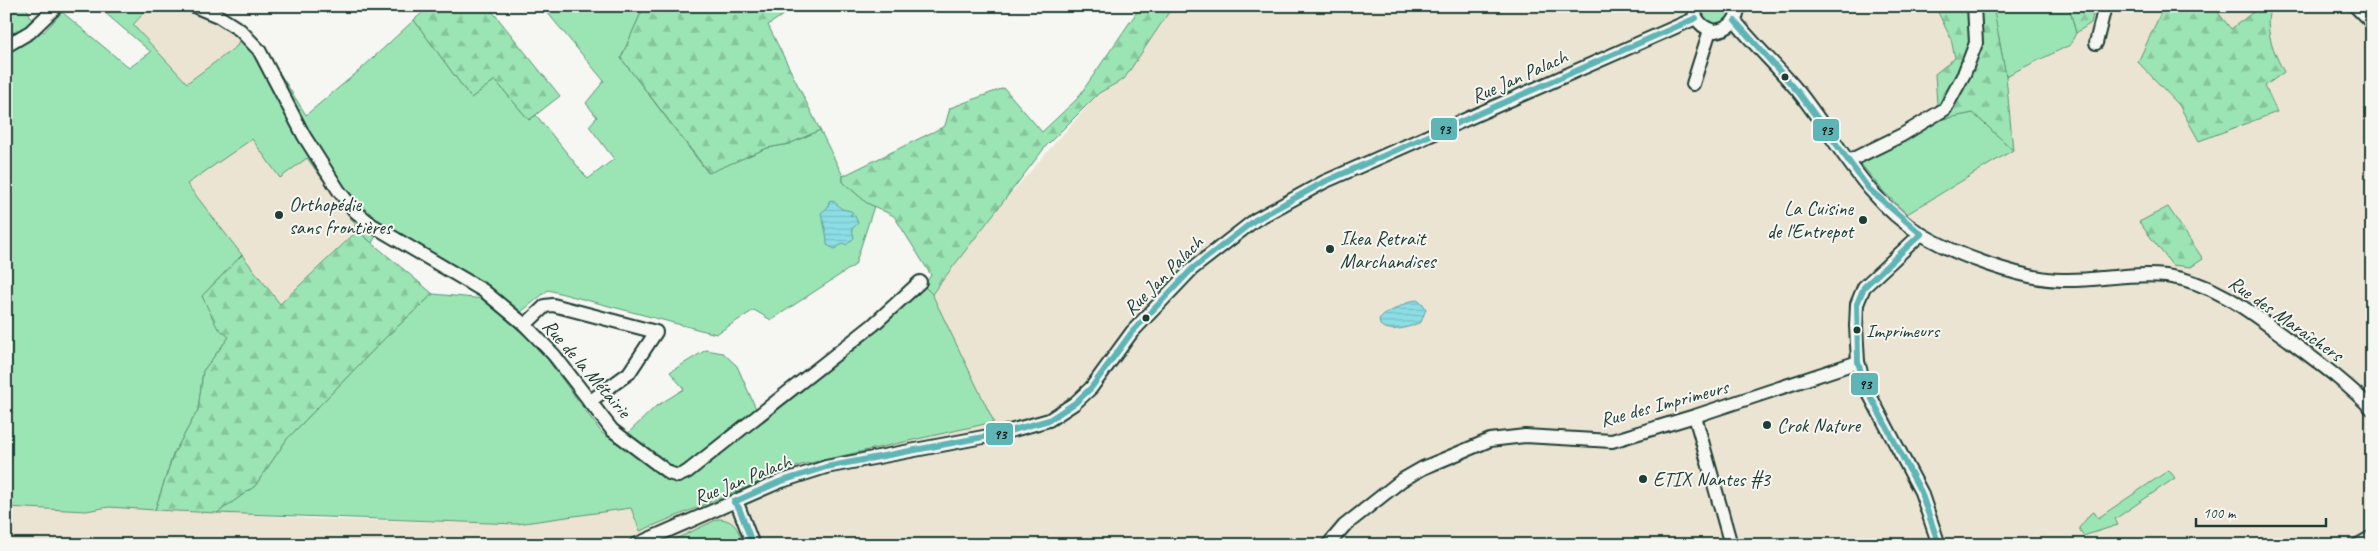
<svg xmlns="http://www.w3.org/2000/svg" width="2378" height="551" font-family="Caveat,sans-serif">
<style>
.built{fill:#ece4d3}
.green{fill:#9be5b4;stroke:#5d9174}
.forest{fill:url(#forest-firs);stroke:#5d9174}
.water{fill:url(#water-rules);stroke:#609e9e}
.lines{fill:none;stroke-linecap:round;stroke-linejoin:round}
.minor-casing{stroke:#1f3d34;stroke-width:16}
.minor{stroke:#f6f6f2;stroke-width:12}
.bus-1-casing{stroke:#f6f6f2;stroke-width:10}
.bus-1{stroke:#5eb5b6;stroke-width:6}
.bus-dot{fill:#1f3d34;stroke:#f6f6f2;stroke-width:2}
.labels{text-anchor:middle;stroke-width:4;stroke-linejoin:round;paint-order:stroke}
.bus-label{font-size:19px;fill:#1f3d34;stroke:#f6f6f2;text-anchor:start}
.street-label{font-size:20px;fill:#1f3d34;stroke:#f6f6f2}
.poi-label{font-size:20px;fill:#1f3d34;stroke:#f6f6f2;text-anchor:start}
.line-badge{stroke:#f6f6f2;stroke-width:2}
.pale-badge-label{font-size:14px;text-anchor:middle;font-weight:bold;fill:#111}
</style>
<defs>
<pattern id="forest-firs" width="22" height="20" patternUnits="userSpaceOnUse" patternTransform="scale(1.25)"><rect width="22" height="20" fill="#9be5b4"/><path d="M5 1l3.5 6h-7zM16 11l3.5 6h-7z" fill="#85c59b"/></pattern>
<pattern id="water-rules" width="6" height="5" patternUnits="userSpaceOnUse" patternTransform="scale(1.25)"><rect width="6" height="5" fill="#8cdee5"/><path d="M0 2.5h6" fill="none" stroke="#78bfc5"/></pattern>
</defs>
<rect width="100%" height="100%" fill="#f6f6f2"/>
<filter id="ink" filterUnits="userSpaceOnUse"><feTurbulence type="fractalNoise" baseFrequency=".02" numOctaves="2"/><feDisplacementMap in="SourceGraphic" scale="10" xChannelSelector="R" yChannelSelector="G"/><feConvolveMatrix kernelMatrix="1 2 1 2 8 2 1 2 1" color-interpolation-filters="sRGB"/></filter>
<g filter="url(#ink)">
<g class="built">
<polygon points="150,6 217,6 245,25 237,46 187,83 133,25"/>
<polygon points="1173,6 1935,6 1951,39 1955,58 1938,120 2013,150 2006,76 2070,45 2076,33 2091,22 2095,6 2372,6 2372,527 2356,537 2351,545 6,545 6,507 85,511 109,507 322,519 517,524 631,508 640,531 801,465 994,422 932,294 989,218 1099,93 1124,79"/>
<polygon points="252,139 307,157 355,224 354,234 280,304 186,184"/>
</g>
<g class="green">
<polygon points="6,6 26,6 33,23 44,32 62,12 129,68 151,52 97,6 150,6 133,25 187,83 237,46 245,25 264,48 306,115 360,70 414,20 471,98 495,80 529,120 536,115 588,179 614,159 589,126 597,117 586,103 604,81 542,6 644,6 621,58 708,173 767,148 789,144 820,130 843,176 843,182 867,203 874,206 855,265 771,320 754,310 716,334 548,290 521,312 480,281 383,224 372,243 359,232 354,234 355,224 307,158 280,178 252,139 187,184 242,255 202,296 229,337 203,371 198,410 173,455 155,510 109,507 86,511 6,507"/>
<polygon points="1701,6 1732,6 1728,19 1714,24 1705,19"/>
<polygon points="1993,6 2069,6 2076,33 2070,45 2006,76"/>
<polygon points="1973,113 2013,150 1907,214 1883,191 1861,164 1938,120"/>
<polygon points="924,286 932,294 994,422 801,465 640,531 631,508 517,524 217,513 255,486 287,439 386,337 433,294 485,299 542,352 602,433 618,443 655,407 684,389 670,372 706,350 723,353 737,366 761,420"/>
<polygon points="2169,470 2175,478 2115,519 2118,525 2083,536 2079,528 2091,513 2094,512 2098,518"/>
<path d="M 718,519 C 735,519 738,530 744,545 L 663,545 Z"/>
</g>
<g class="forest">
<polygon points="430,6 488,6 560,96 529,120 495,80 471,98 414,20"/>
<polygon points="644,6 786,6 786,13 768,25 820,130 789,144 767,148 709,173 621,58"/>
<polygon points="1141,6 1173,6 1124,79 1099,93 1046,146 932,294 924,286 931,275 894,216 867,203 843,182 843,176 945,126 950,108 1004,88 1042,132 1077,99"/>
<polygon points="1935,6 1993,6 2006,76 2013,150 1973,113 1938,120 1935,74 1955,58 1951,39"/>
<polygon points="2069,6 2095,6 2091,23 2076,33"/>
<path d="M 2164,6 L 2213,6 L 2231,29 L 2261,6 L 2271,6 C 2263,28 2274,53 2284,72 L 2265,86 L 2277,112 L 2199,141 L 2179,105 L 2138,62 Z"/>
<polygon points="2168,207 2203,259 2191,267 2172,265 2139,222"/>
<polygon points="359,232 433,294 386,337 287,439 255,486 217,513 155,510 173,455 198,410 203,371 229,337 217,327 202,296 242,255 280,304 354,234"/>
</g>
<g class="water">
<path d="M 832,200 L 842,209 L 851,211 L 853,213 L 850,215 L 855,216 L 858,223 L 852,229 L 854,238 L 846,245 L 843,243 L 835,249 L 827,245 C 827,234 824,225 821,213 L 828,207 L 829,201 Z"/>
<path d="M 1417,300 L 1423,304 L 1426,309 L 1421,322 C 1410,327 1391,334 1380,325 L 1379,319 L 1383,315 L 1411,301 Z"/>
</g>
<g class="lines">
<defs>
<g id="minor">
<polyline points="194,6 218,16 240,30 259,50 304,136 339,191 355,211 372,225 484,291 525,325 554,355 612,430 669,473 678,476 687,472 873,325 920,282"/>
<path d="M 1694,6 C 1694,20 1702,28 1715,31 C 1729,29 1738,21 1738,6"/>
<polyline points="2355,6 2372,23"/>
<path d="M 1735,21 C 1755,46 1778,67 1798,91 C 1837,140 1866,201 1921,234 C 1956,255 2023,280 2063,280 C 2098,281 2131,272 2166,276 C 2214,282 2252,313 2290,341 C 2319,363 2347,383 2372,409"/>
<polyline points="2096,43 2105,6"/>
<polyline points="6,46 30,32 57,6"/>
<polyline points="1693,84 1710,30"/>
<polyline points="1849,161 1902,135 1945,109 1964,74 1976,43 1974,6"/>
<polyline points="1921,234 1864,287 1857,304 1856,326 1858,362 1865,386 1921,492 1939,545"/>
<polyline points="525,325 545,306 553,305 656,332 629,373 589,402"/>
<polyline points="1695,416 1731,545"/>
<polyline points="734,502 739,508 753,545"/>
<polyline points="635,545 779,482 826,467 999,434 1049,420 1075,403 1091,388 1132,332 1192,269 1255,220 1324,182 1696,18"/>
<polyline points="1328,545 1344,526 1402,480 1423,468 1490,440 1525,436 1612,441 1695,416 1858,362"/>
<polyline points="2358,545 2372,537"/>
</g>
</defs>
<use href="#minor" class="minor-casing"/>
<use href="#minor" class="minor"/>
<defs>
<g id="bus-1">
<polyline points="1735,21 1799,93 1869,189 1921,234"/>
<polyline points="1921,234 1864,287 1857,304 1858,362 1865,386 1921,492 1939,545"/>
<polyline points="734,502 779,482 826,467 999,434 1049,420 1075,403 1091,388 1132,332 1192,269 1255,220 1324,182 1696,18"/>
<polyline points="734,502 739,508 753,545"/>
</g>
</defs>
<use href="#bus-1" class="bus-1-casing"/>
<use href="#bus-1" class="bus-1"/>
</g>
</g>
<g class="bus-dot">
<circle cx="1785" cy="77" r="4.5"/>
<circle cx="279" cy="215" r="5"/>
<circle cx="1863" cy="220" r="5"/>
<circle cx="1330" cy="249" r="5"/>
<circle cx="1146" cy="318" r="4.5"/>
<circle cx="1857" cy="330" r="4.5"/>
<circle cx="1767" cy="425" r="5"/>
<circle cx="1643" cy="479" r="5"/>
</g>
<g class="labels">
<g class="bus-label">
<text x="1866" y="337">Imprimeurs</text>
</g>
<g class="street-label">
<text transform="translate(1519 76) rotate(-24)" y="7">Rue Jan Palach</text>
<text transform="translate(1163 275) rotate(-45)" y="7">Rue Jan Palach</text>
<text transform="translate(2286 318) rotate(35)" y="7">Rue des Maraîchers</text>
<text transform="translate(587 368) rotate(49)" y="7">Rue de la Métairie</text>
<text transform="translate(1664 403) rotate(-15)" y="7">Rue des Imprimeurs</text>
<text transform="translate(742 479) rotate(-22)" y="7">Rue Jan Palach</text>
</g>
<g class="poi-label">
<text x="289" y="211">Orthopédie<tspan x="289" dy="23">sans frontières</tspan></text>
<text x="1853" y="215" text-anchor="end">La Cuisine<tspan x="1853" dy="23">de l'Entrepot</tspan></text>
<text x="1340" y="245">Ikea Retrait<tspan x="1340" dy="23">Marchandises</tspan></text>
<text x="1777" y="432">Crok Nature</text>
<text x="1653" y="486">ETIX Nantes #3</text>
</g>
</g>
<g class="line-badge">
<rect x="1430" y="117" width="28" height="24" rx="5" fill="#5eb5b6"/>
<rect x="1812" y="118" width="28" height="24" rx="5" fill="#5eb5b6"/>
<rect x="1850" y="372" width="29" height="24" rx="5" fill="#5eb5b6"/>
<rect x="985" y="422" width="29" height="24" rx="5" fill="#5eb5b6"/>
</g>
<g class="pale-badge-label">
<text x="1444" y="134">93</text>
<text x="1826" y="135">93</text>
<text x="1865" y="389">93</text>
<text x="1000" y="439">93</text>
</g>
<rect width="2378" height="551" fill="none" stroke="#f6f6f2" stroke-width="25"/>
<rect x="12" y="12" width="2353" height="526" fill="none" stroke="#1f3d34" stroke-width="2" filter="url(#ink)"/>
<path d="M2196 518v8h130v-8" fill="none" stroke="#1f3d34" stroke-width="2.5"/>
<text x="2203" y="518" font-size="15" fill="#1f3d34" stroke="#f6f6f2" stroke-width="4" paint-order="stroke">100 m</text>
</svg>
